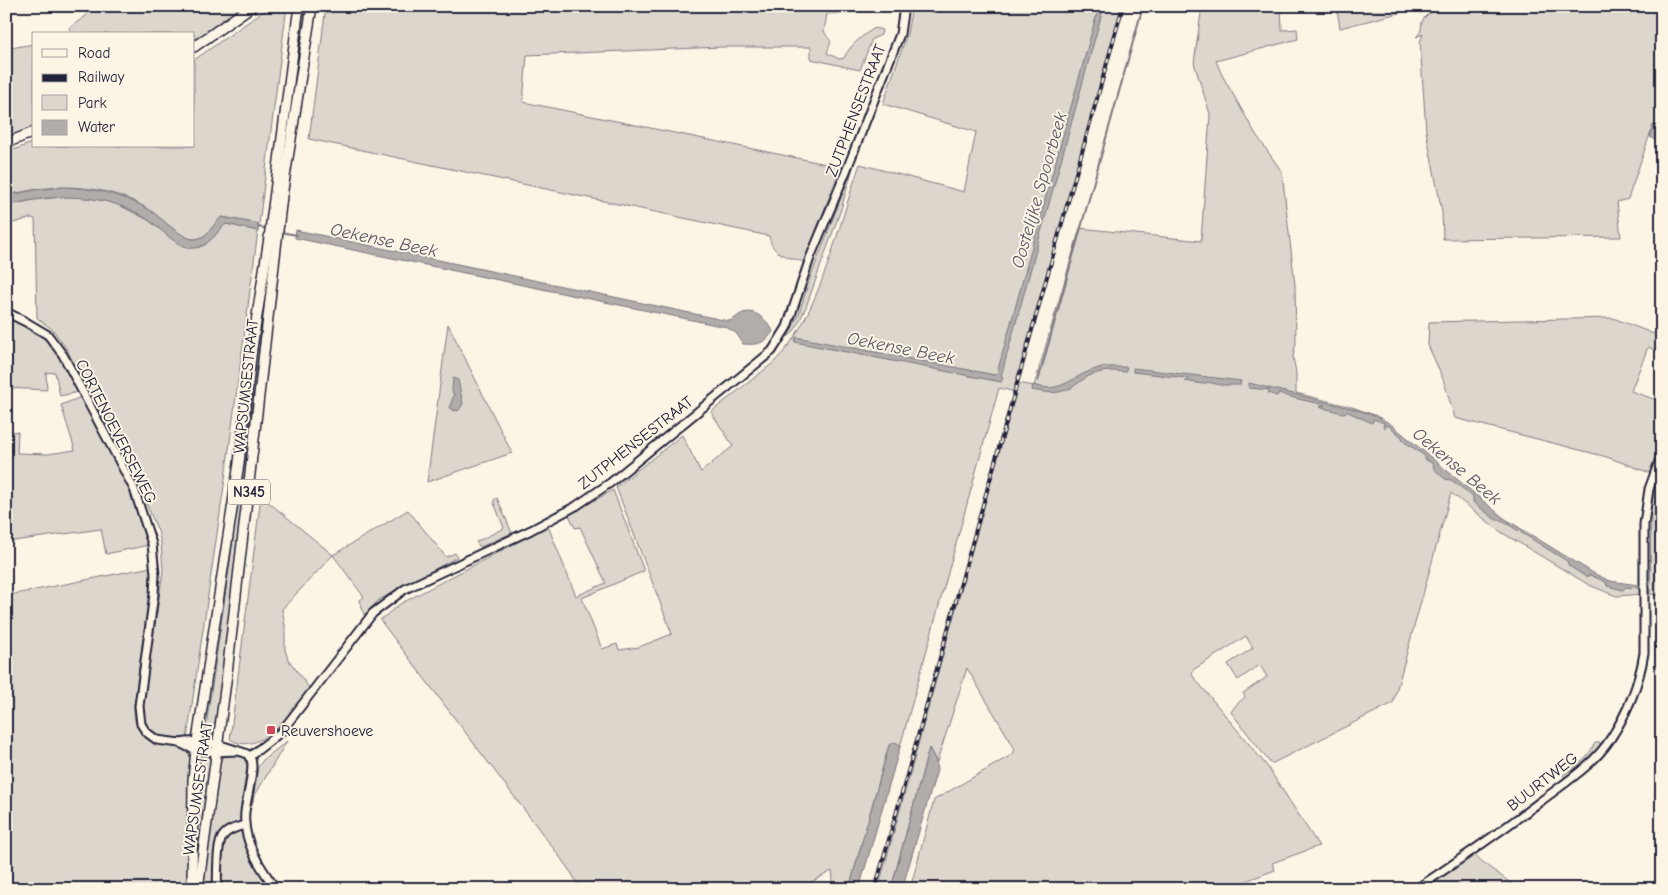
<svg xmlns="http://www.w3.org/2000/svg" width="1668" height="895" font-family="'Comic Neue',sans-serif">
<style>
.green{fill:#dcd6cc;stroke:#7f7c84;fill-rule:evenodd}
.water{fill:#b2adab;stroke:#78757e}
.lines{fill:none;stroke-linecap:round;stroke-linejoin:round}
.stream{stroke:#78757e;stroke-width:2}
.minor-casing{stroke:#22223b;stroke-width:11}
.major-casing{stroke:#22223b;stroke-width:12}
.minor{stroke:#fcf5e5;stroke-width:7}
.major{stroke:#fcf5e5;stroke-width:9}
.rail-casing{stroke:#22223b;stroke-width:4}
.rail{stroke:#fcf5e5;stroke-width:2;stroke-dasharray:5.5;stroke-linecap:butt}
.poi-dot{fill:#d1495b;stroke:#fcf5e5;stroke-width:2}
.labels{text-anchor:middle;stroke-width:4;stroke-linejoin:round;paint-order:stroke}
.shield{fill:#fcf5e5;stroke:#63616e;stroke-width:1}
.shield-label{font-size:15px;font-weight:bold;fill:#22223b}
.street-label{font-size:16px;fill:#22223b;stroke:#fcf5e5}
.poi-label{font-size:16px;fill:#22223b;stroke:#fcf5e5;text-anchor:start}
.water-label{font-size:18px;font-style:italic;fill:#545362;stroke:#fcf5e5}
</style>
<rect width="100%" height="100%" fill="#fcf5e5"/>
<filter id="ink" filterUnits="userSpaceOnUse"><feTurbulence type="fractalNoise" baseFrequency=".02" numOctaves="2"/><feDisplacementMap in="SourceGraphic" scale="10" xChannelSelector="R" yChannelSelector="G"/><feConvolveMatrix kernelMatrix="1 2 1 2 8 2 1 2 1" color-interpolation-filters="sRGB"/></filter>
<g filter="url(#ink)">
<g class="green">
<polygon points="64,6 244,6 194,42 194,34 72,34 69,28 87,15 85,8 63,9"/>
<path d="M 271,6 L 287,6 L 259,224 L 222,217 C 213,224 206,241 192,239 C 180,238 162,219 151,211 C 109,183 53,182 6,196 L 6,153 L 34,142 L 34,146 L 194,146 L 194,60 Z"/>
<polygon points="302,6 310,6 275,227"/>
<path d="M 326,6 L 856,7 L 856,12 L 827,14 L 824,31 C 831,45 833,36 827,53 L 839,59 L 844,58 C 849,46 863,35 875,28 L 882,30 L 881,35 L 872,39 L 860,70 L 811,59 L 811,47 L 722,47 L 527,55 L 523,102 L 841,167 L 804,262 C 786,256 773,256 769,236 L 309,139 Z"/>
<path d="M 912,6 L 1124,6 L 1018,383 L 1034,386 L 1080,228 L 1201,241 L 1210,114 L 1194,63 L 1202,6 L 1281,6 L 1282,30 L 1297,29 L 1298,39 L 1216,61 L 1222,75 L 1255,133 L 1282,172 L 1295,285 L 1296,343 L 1293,357 L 1296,372 L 1296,393 L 1352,407 L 1377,416 L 1496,513 L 1594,575 L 1618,584 L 1643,588 L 1643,594 L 1616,596 L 1589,585 L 1501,532 L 1451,493 L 1393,703 L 1271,764 L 1231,712 L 1235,706 L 1245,697 L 1243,693 L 1267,677 L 1260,665 L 1238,680 L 1228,664 L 1253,648 L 1246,636 L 1193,670 L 1192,675 L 1267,766 L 1319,846 L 1272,863 L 1275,870 L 1224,889 L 910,889 L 934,800 L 1013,754 L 1015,749 L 967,668 L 936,765 L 935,759 L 929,748 L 891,889 L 878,889 L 1016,392 L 999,388 L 900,747 L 900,744 L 889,745 L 849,889 L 834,889 L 832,871 L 798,889 L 580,889 L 572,874 L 554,849 L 380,620 L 400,604 L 548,526 L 576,596 L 606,583 L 580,527 L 575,528 L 569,515 L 613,490 L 644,571 L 582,598 L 602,649 L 617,644 L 619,650 L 639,647 L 672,634 L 616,487 L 682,435 L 701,472 L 733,446 L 711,412 L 773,363 C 819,321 839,222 860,164 L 964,192 L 976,132 L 883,104 L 907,34 Z"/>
<polygon points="1342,6 1403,6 1403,10 1399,13 1340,28 1337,9"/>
<path d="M 1447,6 L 1662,6 L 1662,129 L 1653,125 L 1628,199 L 1617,202 L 1621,237 L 1443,239 L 1442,212 L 1426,131 L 1420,42 L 1423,34 L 1416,37 C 1423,30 1420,30 1422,22 C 1425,12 1439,10 1447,6 Z"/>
<polygon points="34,44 34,127 6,138 6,85 11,75 10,48"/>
<path d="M 854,164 L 841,209 L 806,307 C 801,317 796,332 788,337 L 799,314 L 809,281 Z"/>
<path d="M 69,196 L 93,198 L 117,204 L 148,220 L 178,243 L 192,248 L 205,245 L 226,224 L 258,231 L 225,479 L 187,739 C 165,741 147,737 142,712 L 163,571 L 161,543 L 158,531 L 135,478 L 66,348 L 53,330 L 37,318 L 35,219 L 31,218 L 6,225 L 6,206 L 33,200 Z"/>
<polygon points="271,237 274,238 217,728 213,735 208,735 206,727 229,570"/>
<path d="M 6,316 C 14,320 23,324 31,328 C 54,343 66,369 78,392 L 60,396 L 55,372 L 46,373 L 47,390 L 6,388 Z"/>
<polygon points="1613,318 1662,337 1662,353 1648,347 1631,391 1662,402 1662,446 1653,474 1607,457 1455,418 1443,379 1428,345 1429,322"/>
<path d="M 448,324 L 512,453 L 427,482 ZM 453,394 L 462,399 L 454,411 L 450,406 L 454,397 Z"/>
<path d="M 81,397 C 106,444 137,493 149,545 L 106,554 L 101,529 L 6,542 L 6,431 L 18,432 L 17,453 L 48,454 L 75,450 L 61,405 Z"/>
<polygon points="1662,467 1662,596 1650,594 1651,509 1654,489"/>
<path d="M 261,496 L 333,555 L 408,510 L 446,557 L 455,553 L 457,557 L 379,600 L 364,615 L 360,600 L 364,597 L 333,555 L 282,609 L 285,625 L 285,650 L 288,659 L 310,689 C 295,709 260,759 230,739 Z"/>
<polygon points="497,498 512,533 480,547 476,542 504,528 494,503 494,500"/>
<path d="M 151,567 L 151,580 L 134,705 C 134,710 134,716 135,721 C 139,741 170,746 186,749 L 190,757 L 188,889 L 6,889 L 6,590 L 10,595 Z"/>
<polygon points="287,741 254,797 252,805 258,767 263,760"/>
<path d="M 1595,743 L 1605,743 L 1586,762 L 1565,778 L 1563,775 C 1577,766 1587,759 1595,743 Z"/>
<polygon points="205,754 209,756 212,760 196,878 197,776 199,756"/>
<polygon points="234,754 244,757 247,767 242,799 241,819 238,824 225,829 218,838 214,889 201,889 219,761 226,755"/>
<polygon points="237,830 242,831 244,835 274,889 220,889 221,845 225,838"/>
<polygon points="1474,854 1486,865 1519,889 1426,889"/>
</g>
<g class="water">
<polygon points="1099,6 1104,6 1001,376 1003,378 1001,382 795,342 796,337 995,375 997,373"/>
<polygon points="1653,125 1662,129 1662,140 1653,139 1650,137"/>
<path d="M 63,187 C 93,188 122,194 148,209 C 160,216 183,241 196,239 C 208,238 213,223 222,217 L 259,224 L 258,231 L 226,224 C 216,233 207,249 192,248 C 175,247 161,228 147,219 C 105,192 54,193 6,206 L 6,196 L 34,190 Z"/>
<path d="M 296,230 L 728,321 C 735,320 735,317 741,314 C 754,307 768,321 773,331 C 766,344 756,345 743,344 L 737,334 L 726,327 L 295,238 Z"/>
<path d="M 1102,367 L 1127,367 L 1125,372 C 1112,370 1098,371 1087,377 C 1078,382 1073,389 1063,391 C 1053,394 1042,392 1032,390 L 1033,385 C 1056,392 1064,384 1083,374 C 1089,371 1096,369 1102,367 Z"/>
<polygon points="1133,368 1241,381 1240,385 1220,385 1208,382 1203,384 1185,381 1189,379 1186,378 1133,372"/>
<polygon points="453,378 458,380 463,404 458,411 451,409 450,406 454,395 452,391"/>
<path d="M 1249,383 L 1358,410 L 1377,416 L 1392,425 L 1505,519 L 1595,574 L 1610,581 L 1638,585 L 1638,588 L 1626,587 L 1623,590 L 1607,586 L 1606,582 L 1590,575 L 1586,577 L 1569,566 L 1567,561 L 1501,520 L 1496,520 L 1473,502 L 1473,496 L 1451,480 L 1445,479 L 1434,469 L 1433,464 L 1425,459 L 1425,456 L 1403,441 L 1402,437 L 1389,426 L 1386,425 L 1385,428 L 1383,427 L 1384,423 L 1374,419 L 1372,423 L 1348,412 L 1342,413 L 1320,407 L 1325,405 C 1309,401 1294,399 1279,393 L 1277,396 L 1268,393 L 1270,390 L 1249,388 Z"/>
<polygon points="896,742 900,747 859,889 849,889 889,745"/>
<polygon points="929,748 935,759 937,770 902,889 891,889"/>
</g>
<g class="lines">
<g class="stream">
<polyline points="258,227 268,229"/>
<polyline points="280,232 297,235"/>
<polyline points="1038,381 1143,6"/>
</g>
<defs>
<g id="minor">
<polyline points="6,47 6,73"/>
<polyline points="6,312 26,322 48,335 63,355 134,489 152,544 155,574 154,594 139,706 141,724 146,732 157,740 180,743 188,747 214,752 237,751"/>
<path d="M 180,743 C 199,739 218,744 236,750 C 243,753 248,752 251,759 C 255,769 246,801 245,812 C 242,841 260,867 276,889"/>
<polyline points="249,757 281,732 373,613 405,589 531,530 576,506 610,483 772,351 787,327 810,258 845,174 900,34 904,6"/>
<path d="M 217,889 C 218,876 216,845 223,836 C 228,829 238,827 245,825"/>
<path d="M 1416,889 C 1458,861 1500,832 1541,801 C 1566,782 1594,765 1611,738 C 1628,712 1639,684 1644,653 L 1644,524 L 1649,489 L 1662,453"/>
</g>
<g id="major">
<polyline points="194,47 252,6"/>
<polyline points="6,143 34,132"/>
<polyline points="192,889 193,780 197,741 239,463 252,348 269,238 299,6"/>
<polyline points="198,889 226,682 282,196 312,6"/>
</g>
</defs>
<use href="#minor" class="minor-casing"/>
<use href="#major" class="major-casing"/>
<use href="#minor" class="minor"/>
<use href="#major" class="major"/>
<defs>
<polyline id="rail" points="875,889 1123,6"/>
</defs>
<use href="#rail" class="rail-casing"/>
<use href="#rail" class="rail"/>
</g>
</g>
<rect class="poi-dot" x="266" y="725" width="10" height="10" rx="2.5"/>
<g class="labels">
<rect class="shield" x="228" y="479.5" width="42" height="25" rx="4"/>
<g class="shield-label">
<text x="249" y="497">N345</text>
</g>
<g class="street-label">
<text transform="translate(855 110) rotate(-69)" y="6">ZUTPHENSESTRAAT</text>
<text transform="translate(245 386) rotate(-84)" y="6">WAPSUMSESTRAAT</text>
<text transform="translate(117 431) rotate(63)" y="6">CORTENOEVERSEWEG</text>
<text transform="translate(635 442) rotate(-38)" y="6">ZUTPHENSESTRAAT</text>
<text transform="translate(1542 781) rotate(-38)" y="6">BUURTWEG</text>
<text transform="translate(197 788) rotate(-82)" y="6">WAPSUMSESTRAAT</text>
</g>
<g class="poi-label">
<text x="281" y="736">Reuvershoeve</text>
</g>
<g class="water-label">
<text transform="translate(1039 190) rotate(-74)" y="6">Oostelijke Spoorbeek</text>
<text transform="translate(384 240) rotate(12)" y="6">Oekense Beek</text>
<text transform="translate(901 348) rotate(11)" y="6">Oekense Beek</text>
<text transform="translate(1457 466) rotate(40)" y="6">Oekense Beek</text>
</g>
</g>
<rect width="1668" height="895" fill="none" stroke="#fcf5e5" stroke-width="25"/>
<rect x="12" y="12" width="1643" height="870" fill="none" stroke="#22223b" stroke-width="2" filter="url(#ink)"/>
<rect x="32" y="32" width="162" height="115" fill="#fcf5e5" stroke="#a5a1a1"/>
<rect x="42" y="49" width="25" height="8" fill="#fcf5e5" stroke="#a5a1a1"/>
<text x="78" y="58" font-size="15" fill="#22223b">Road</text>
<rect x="42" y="74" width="25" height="8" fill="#22223b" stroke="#a5a1a1"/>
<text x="78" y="82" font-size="15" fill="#22223b">Railway</text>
<rect x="42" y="95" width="25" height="15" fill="#dcd6cc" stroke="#a5a1a1"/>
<text x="78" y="108" font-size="15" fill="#22223b">Park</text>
<rect x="42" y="120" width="25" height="15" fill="#b2adab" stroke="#a5a1a1"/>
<text x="78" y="132" font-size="15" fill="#22223b">Water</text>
</svg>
